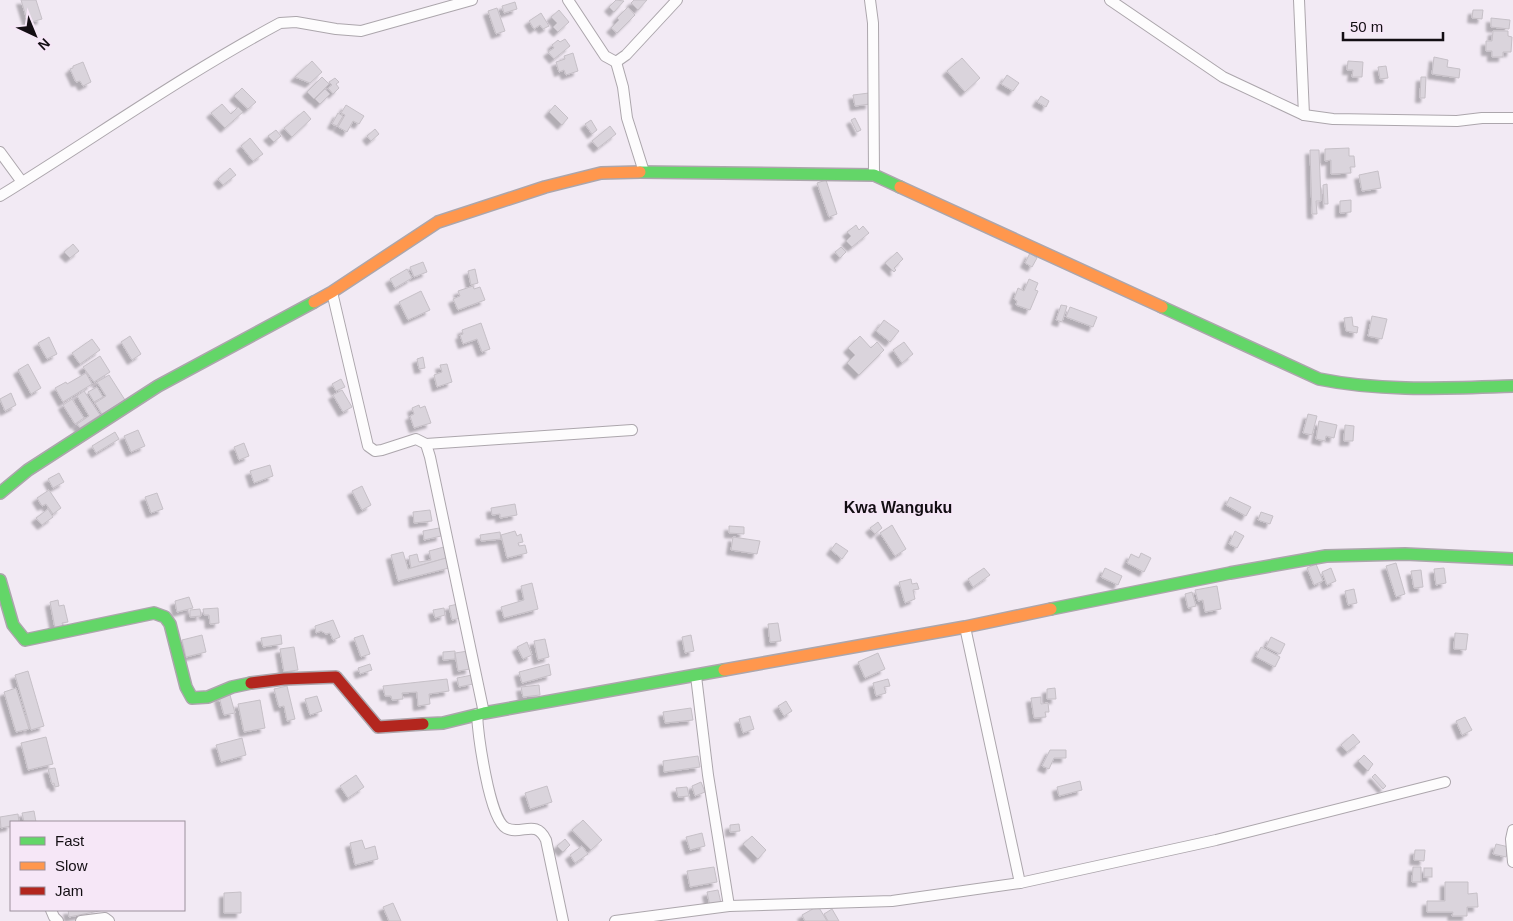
<svg xmlns="http://www.w3.org/2000/svg" width="1513" height="921" font-family="Helvetica,sans-serif">
<style>
.building{fill:#dad4dc;stroke:#c6c0c7;filter:url(#shadow)}
.lines{fill:none;stroke-linecap:round;stroke-linejoin:round}
.street-casing{stroke:#aca6ac;stroke-width:12}
.fast-casing{stroke:#aca6ac;stroke-width:14}
.slow-casing{stroke:#aca6ac;stroke-width:14}
.jam-casing{stroke:#aca6ac;stroke-width:14}
.street{stroke:#fdfcfd;stroke-width:10}
.fast{stroke:#63d668;stroke-width:11}
.slow{stroke:#ff974d;stroke-width:11}
.jam{stroke:#b3261e;stroke-width:11}
.labels{text-anchor:middle;stroke-width:4;stroke-linejoin:round;paint-order:stroke}
.quarter-label{font-size:16px;font-weight:bold;fill:#130e13;stroke:#f6e7f7}
</style>
<defs>
<filter id="shadow"><feDropShadow dx="-4.5" dy="4.5" stdDeviation="1" flood-color="#0004"/></filter>
</defs>
<rect width="100%" height="100%" fill="#f2eaf4"/>
<g class="building">
<polygon points="21,0 36,0 42,19 28,23"/>
<polygon points="616,0 624,1 614,12 609,7"/>
<polygon points="634,0 647,0 638,10 631,3"/>
<polygon points="515,2 517,9 504,13 502,6"/>
<polygon points="628,7 635,15 617,33 611,28 619,20 617,18"/>
<polygon points="497,8 505,31 496,34 488,11"/>
<polygon points="559,10 569,22 558,32 553,27 557,23 551,17"/>
<polygon points="1473,10 1483,10 1482,19 1472,18"/>
<polygon points="541,13 549,26 543,29 540,25 534,29 529,21"/>
<polygon points="1491,18 1510,20 1509,29 1491,27"/>
<polygon points="1493,31 1508,31 1508,36 1512,37 1511,52 1503,52 1503,57 1492,57 1492,51 1486,51 1486,41 1492,41"/>
<polygon points="565,39 570,46 554,59 548,52 554,48 552,45 558,40 560,42"/>
<polygon points="573,53 578,71 566,75 564,70 559,72 556,62 565,59 564,56"/>
<polygon points="1434,57 1448,60 1447,67 1460,69 1459,78 1432,74"/>
<polygon points="962,58 980,78 965,92 947,71"/>
<polygon points="312,61 322,72 310,83 295,77"/>
<polygon points="1348,61 1363,62 1362,77 1352,77 1353,70 1347,70"/>
<polygon points="83,62 91,82 83,86 80,81 76,82 70,69 73,68 73,66"/>
<polygon points="1386,66 1388,78 1380,79 1378,67"/>
<polygon points="1007,75 1019,83 1013,91 1001,84"/>
<polygon points="322,77 329,84 314,99 307,92"/>
<polygon points="1421,77 1426,77 1425,98 1420,98"/>
<polygon points="335,78 339,82 336,84 339,88 333,94 328,88 332,85 329,82"/>
<polygon points="242,88 256,102 248,109 234,96"/>
<polygon points="325,89 330,94 320,104 315,99"/>
<polygon points="869,93 870,104 855,106 853,95"/>
<polygon points="1041,96 1049,101 1046,107 1037,102"/>
<polygon points="222,104 231,114 238,107 243,112 225,128 211,113"/>
<polygon points="346,105 364,116 359,124 353,121 347,132 338,127 345,115 341,113"/>
<polygon points="555,105 568,118 562,125 549,112"/>
<polygon points="304,111 311,119 292,137 284,128"/>
<polygon points="338,113 343,116 337,126 332,124"/>
<polygon points="855,118 861,130 857,132 851,120"/>
<polygon points="591,120 597,130 592,134 585,124"/>
<polygon points="610,126 616,134 598,148 592,141"/>
<polygon points="375,129 379,134 371,141 367,136"/>
<polygon points="276,130 281,136 274,142 268,136"/>
<polygon points="250,138 263,154 253,161 241,146"/>
<polygon points="1349,148 1349,156 1354,156 1355,167 1350,167 1351,173 1331,174 1331,160 1325,161 1325,149"/>
<polygon points="1310,150 1319,150 1321,201 1316,201 1317,214 1312,214"/>
<polygon points="230,168 236,175 223,185 218,179"/>
<polygon points="1378,171 1381,188 1362,191 1359,175"/>
<polygon points="826,180 837,214 829,217 817,183"/>
<polygon points="1327,184 1328,204 1324,204 1323,185"/>
<polygon points="1351,200 1351,212 1340,213 1340,201"/>
<polygon points="856,225 859,230 863,226 869,233 852,247 846,241 851,236 847,232"/>
<polygon points="73,244 79,251 70,258 64,252"/>
<polygon points="841,247 846,252 840,258 835,252"/>
<polygon points="897,252 903,259 894,268 896,270 894,272 885,263"/>
<polygon points="1030,253 1037,258 1032,267 1025,263"/>
<polygon points="423,262 427,272 414,277 410,267"/>
<polygon points="407,269 412,278 395,288 390,279"/>
<polygon points="475,269 478,283 471,285 468,271"/>
<polygon points="1029,279 1038,283 1035,290 1038,291 1030,310 1016,305 1017,301 1014,299 1018,288 1024,291"/>
<polygon points="473,286 474,289 480,287 485,300 458,310 453,299 460,296 458,291"/>
<polygon points="421,291 430,310 408,320 399,302"/>
<polygon points="1061,305 1067,306 1062,322 1056,320"/>
<polygon points="1070,307 1097,317 1093,327 1066,317"/>
<polygon points="1372,316 1387,319 1382,339 1368,336"/>
<polygon points="1352,317 1353,326 1358,327 1357,333 1346,331 1344,318"/>
<polygon points="884,320 899,331 890,342 876,331"/>
<polygon points="481,323 490,349 482,352 477,339 463,344 460,335 463,334 462,330"/>
<polygon points="130,336 141,354 132,360 121,342"/>
<polygon points="860,336 871,348 877,342 884,350 859,375 847,363 855,355 848,348"/>
<polygon points="49,337 57,354 47,359 38,343"/>
<polygon points="92,339 100,350 80,364 72,353"/>
<polygon points="904,342 913,354 902,363 893,350"/>
<polygon points="100,356 110,372 94,382 83,367"/>
<polygon points="423,357 425,368 419,369 417,359"/>
<polygon points="28,364 41,388 31,394 18,370"/>
<polygon points="447,364 452,382 437,387 434,375 442,372 440,365"/>
<polygon points="86,373 92,384 63,402 55,388 66,382 67,384"/>
<polygon points="109,375 125,400 102,414 95,403 106,396 97,382"/>
<polygon points="341,379 345,387 336,391 332,384"/>
<polygon points="97,387 103,397 94,402 88,392"/>
<polygon points="342,390 352,407 343,412 333,395"/>
<polygon points="84,391 100,415 80,428 77,424 89,416 77,396"/>
<polygon points="11,393 16,405 5,411 0,399"/>
<polygon points="72,399 84,418 75,424 63,405"/>
<polygon points="419,405 420,408 425,406 431,423 414,428 410,416 414,414 412,408"/>
<polygon points="1308,414 1317,416 1312,435 1303,433"/>
<polygon points="1319,421 1337,425 1334,438 1326,436 1325,441 1316,439"/>
<polygon points="1345,425 1354,426 1353,441 1344,441"/>
<polygon points="138,430 145,446 131,452 124,436"/>
<polygon points="115,432 119,439 96,453 92,446"/>
<polygon points="244,443 249,456 239,460 234,447"/>
<polygon points="270,465 273,476 254,483 250,471"/>
<polygon points="59,473 64,482 53,488 48,479"/>
<polygon points="362,486 371,505 362,510 352,491"/>
<polygon points="49,490 61,508 53,514 46,504 42,506 37,498"/>
<polygon points="157,493 163,509 151,513 145,497"/>
<polygon points="1230,497 1251,507 1246,516 1226,505"/>
<polygon points="515,504 517,515 500,518 500,514 492,515 491,508"/>
<polygon points="48,509 53,517 42,525 36,518"/>
<polygon points="430,510 432,521 414,523 413,512"/>
<polygon points="1261,512 1273,516 1270,524 1258,520"/>
<polygon points="878,522 882,528 875,534 870,528"/>
<polygon points="892,525 906,549 895,556 880,533"/>
<polygon points="729,526 744,527 744,534 729,533"/>
<polygon points="439,528 441,536 424,540 423,531"/>
<polygon points="515,531 517,536 521,534 523,542 518,543 519,546 525,545 527,553 507,558 501,535"/>
<polygon points="1235,531 1244,536 1237,548 1229,544"/>
<polygon points="500,532 501,539 481,541 480,535"/>
<polygon points="733,537 760,541 757,554 731,550"/>
<polygon points="836,543 848,551 842,559 831,550"/>
<polygon points="444,547 446,558 411,568 409,556 417,554 419,562 431,560 429,551"/>
<polygon points="403,552 408,569 446,558 449,568 398,581 391,555"/>
<polygon points="1141,553 1151,558 1144,572 1127,563 1131,554 1139,558"/>
<polygon points="1396,563 1405,594 1396,597 1386,566"/>
<polygon points="1316,564 1323,581 1314,585 1307,568"/>
<polygon points="984,568 990,575 973,587 968,579"/>
<polygon points="1105,568 1122,576 1118,585 1101,577"/>
<polygon points="1331,568 1336,581 1327,585 1322,572"/>
<polygon points="1444,568 1446,583 1436,585 1434,569"/>
<polygon points="1421,570 1423,587 1414,588 1411,571"/>
<polygon points="911,579 912,584 917,583 919,589 913,590 915,599 905,603 899,582"/>
<polygon points="532,583 538,609 504,618 501,607 524,600 521,586"/>
<polygon points="1217,586 1221,609 1205,612 1203,600 1198,601 1195,590"/>
<polygon points="1354,589 1357,603 1348,605 1345,591"/>
<polygon points="1192,592 1196,606 1188,608 1185,594"/>
<polygon points="189,597 193,608 177,612 175,601"/>
<polygon points="58,600 59,606 64,605 68,622 62,623 63,626 55,628 50,602"/>
<polygon points="458,604 461,618 452,620 449,606"/>
<polygon points="218,608 219,623 210,624 209,615 204,615 203,609"/>
<polygon points="444,608 445,615 435,618 433,610"/>
<polygon points="200,609 201,616 190,617 190,610"/>
<polygon points="333,620 340,637 333,640 330,633 326,634 321,631 316,633 315,626"/>
<polygon points="778,623 781,641 770,642 768,624"/>
<polygon points="1455,633 1468,634 1466,650 1454,649"/>
<polygon points="202,635 206,652 186,657 182,640"/>
<polygon points="281,635 282,644 263,647 261,638"/>
<polygon points="363,635 370,654 361,657 354,638"/>
<polygon points="691,635 694,651 685,653 682,637"/>
<polygon points="1271,637 1285,644 1280,654 1266,647"/>
<polygon points="545,639 549,657 538,660 534,641"/>
<polygon points="527,642 532,655 523,659 517,647"/>
<polygon points="294,647 298,670 284,672 280,649"/>
<polygon points="1261,647 1280,657 1275,667 1256,657"/>
<polygon points="455,651 455,659 443,660 443,652"/>
<polygon points="468,651 470,669 458,671 455,653"/>
<polygon points="878,653 885,669 865,678 858,662"/>
<polygon points="370,664 372,670 360,674 358,668"/>
<polygon points="549,664 551,675 522,683 519,672"/>
<polygon points="28,671 44,726 31,730 15,675"/>
<polygon points="472,675 473,684 459,687 457,678"/>
<polygon points="447,679 449,691 429,694 430,704 418,706 417,692 402,693 403,699 392,700 391,696 385,696 383,686"/>
<polygon points="888,679 890,686 884,687 886,693 876,696 873,683"/>
<polygon points="539,685 540,695 523,697 521,687"/>
<polygon points="287,686 295,719 287,721 284,706 279,707 274,689"/>
<polygon points="16,688 29,729 16,732 4,692"/>
<polygon points="1055,688 1056,699 1047,699 1047,689"/>
<polygon points="230,695 235,713 224,715 219,697"/>
<polygon points="317,696 322,711 310,715 305,699"/>
<polygon points="1041,697 1041,704 1048,703 1049,712 1045,712 1046,717 1034,718 1031,698"/>
<polygon points="260,700 265,728 244,732 238,704"/>
<polygon points="786,701 792,711 784,716 778,706"/>
<polygon points="691,708 693,720 665,723 663,712"/>
<polygon points="750,716 754,729 743,733 739,719"/>
<polygon points="1465,717 1472,730 1462,735 1456,721"/>
<polygon points="1353,734 1360,742 1347,752 1341,745"/>
<polygon points="46,737 53,764 28,770 21,743"/>
<polygon points="242,738 246,755 221,762 216,745"/>
<polygon points="1050,750 1066,750 1066,758 1054,758 1049,769 1042,766"/>
<polygon points="1364,755 1373,764 1368,771 1358,761"/>
<polygon points="698,756 700,767 664,772 663,761"/>
<polygon points="55,768 59,786 55,787 54,783 52,784 48,769"/>
<polygon points="1375,774 1386,786 1383,789 1372,777"/>
<polygon points="356,775 364,787 348,798 340,786"/>
<polygon points="1080,781 1082,790 1059,796 1057,787"/>
<polygon points="701,782 705,792 695,796 692,786"/>
<polygon points="547,786 552,802 530,809 525,793"/>
<polygon points="687,787 689,796 678,797 676,788"/>
<polygon points="34,811 36,822 24,822 22,813"/>
<polygon points="18,814 19,822 11,822 11,826 1,828 0,817"/>
<polygon points="583,820 602,840 591,850 572,830"/>
<polygon points="739,824 740,831 730,832 730,825"/>
<polygon points="702,833 705,846 690,850 686,837"/>
<polygon points="752,836 766,850 758,859 743,844"/>
<polygon points="565,839 570,845 563,852 557,846"/>
<polygon points="362,840 365,849 375,846 378,859 355,865 350,843"/>
<polygon points="1496,844 1509,847 1506,857 1493,854"/>
<polygon points="582,846 588,854 575,863 570,855"/>
<polygon points="1415,850 1425,850 1424,861 1414,860"/>
<polygon points="714,867 717,882 690,887 687,871"/>
<polygon points="1413,867 1421,867 1421,882 1412,882"/>
<rect x="1424" y="868" width="8" height="9"/>
<polygon points="1445,882 1468,882 1468,894 1477,893 1478,907 1467,907 1467,916 1452,916 1453,912 1427,912 1427,901 1445,901"/>
<polygon points="718,890 721,903 710,906 707,892"/>
<polygon points="241,892 241,913 224,913 224,893"/>
<polygon points="393,903 401,921 389,921 383,907"/>
<polygon points="818,906 827,921 805,921 802,915"/>
<polygon points="832,909 839,921 828,921 824,914"/>
<polygon points="68,910 104,910 69,917"/>
</g>
<g class="lines">
<defs>
<g id="street">
<polyline points="568,0 605,56 616,62 626,55 677,0"/>
<polyline points="870,0 873,23 874,175"/>
<polyline points="1110,0 1223,77 1304,115 1333,119 1457,121 1482,118 1513,118"/>
<polyline points="1299,0 1304,115"/>
<polyline points="616,62 623,87 627,118 644,172"/>
<polyline points="0,152 22,182"/>
<path d="M 0,196 C 94,138 183,75 280,23 L 296,22 L 336,29 L 361,31 L 472,0"/>
<polyline points="332,292 368,446 375,451 382,450 416,439 426,444 430,457 484,713"/>
<polyline points="426,444 632,430"/>
<polyline points="965,627 1020,883"/>
<polyline points="696,676 708,775 729,906"/>
<path d="M 477,714 C 478,734 489,819 506,828 C 521,836 536,818 546,840 L 563,921"/>
<polyline points="1513,830 1511,839 1513,862"/>
<polyline points="51,910 54,917 58,921"/>
<polyline points="81,921 105,918 109,921"/>
<polyline points="615,921 729,906 892,901 1020,883 1216,840 1445,782"/>
</g>
<g id="fast">
<polyline points="640,172 874,175 900,187"/>
<path d="M 1162,307 L 1319,379 C 1383,392 1448,388 1513,386"/>
<polyline points="0,493 28,470 158,386 314,302"/>
<polyline points="0,580 13,625 25,640 154,613 165,617 170,624 186,687 192,698 208,697 232,687 251,683"/>
<polyline points="1051,609 1230,573 1326,556 1405,554 1513,559"/>
<polyline points="423,724 443,723 484,713 724,670"/>
</g>
<g id="slow">
<polyline points="900,187 1162,307"/>
<polyline points="314,302 332,292 438,222 545,187 601,173 640,172"/>
<polyline points="724,670 965,627 1051,609"/>
</g>
<polyline id="jam" points="251,683 284,679 336,677 378,727 423,724"/>
</defs>
<use href="#street" class="street-casing"/>
<use href="#fast" class="fast-casing"/>
<use href="#slow" class="slow-casing"/>
<use href="#jam" class="jam-casing"/>
<use href="#street" class="street"/>
<use href="#fast" class="fast"/>
<use href="#slow" class="slow"/>
<use href="#jam" class="jam"/>
</g>
<g class="labels">
<g class="quarter-label">
<text x="898" y="513">Kwa Wanguku</text>
</g>
</g>
<rect x="10" y="821" width="175" height="90" fill="#f6e7f7" stroke="#9b909c"/>
<rect x="20" y="837" width="25" height="8" fill="#63d668" stroke="#9b909c"/>
<text x="55" y="846" font-size="15" fill="#130e13">Fast</text>
<rect x="20" y="862" width="25" height="8" fill="#ff974d" stroke="#9b909c"/>
<text x="55" y="871" font-size="15" fill="#130e13">Slow</text>
<rect x="20" y="887" width="25" height="8" fill="#b3261e" stroke="#9b909c"/>
<text x="55" y="896" font-size="15" fill="#130e13">Jam</text>
<g transform="translate(35 35) rotate(136)" stroke="#f6e7f7" stroke-width="4" paint-order="stroke">
<path d="M0-4L9 19L0 12L-9 19Z" fill="#130e13"/>
<text y="-8" font-size="14" font-weight="bold" text-anchor="middle" fill="#130e13">N</text>
</g>
<path d="M1343 32v8h100v-8" fill="none" stroke="#130e13" stroke-width="2.5"/>
<text x="1350" y="32" font-size="15" fill="#130e13" stroke="#f6e7f7" stroke-width="4" paint-order="stroke">50 m</text>
</svg>
